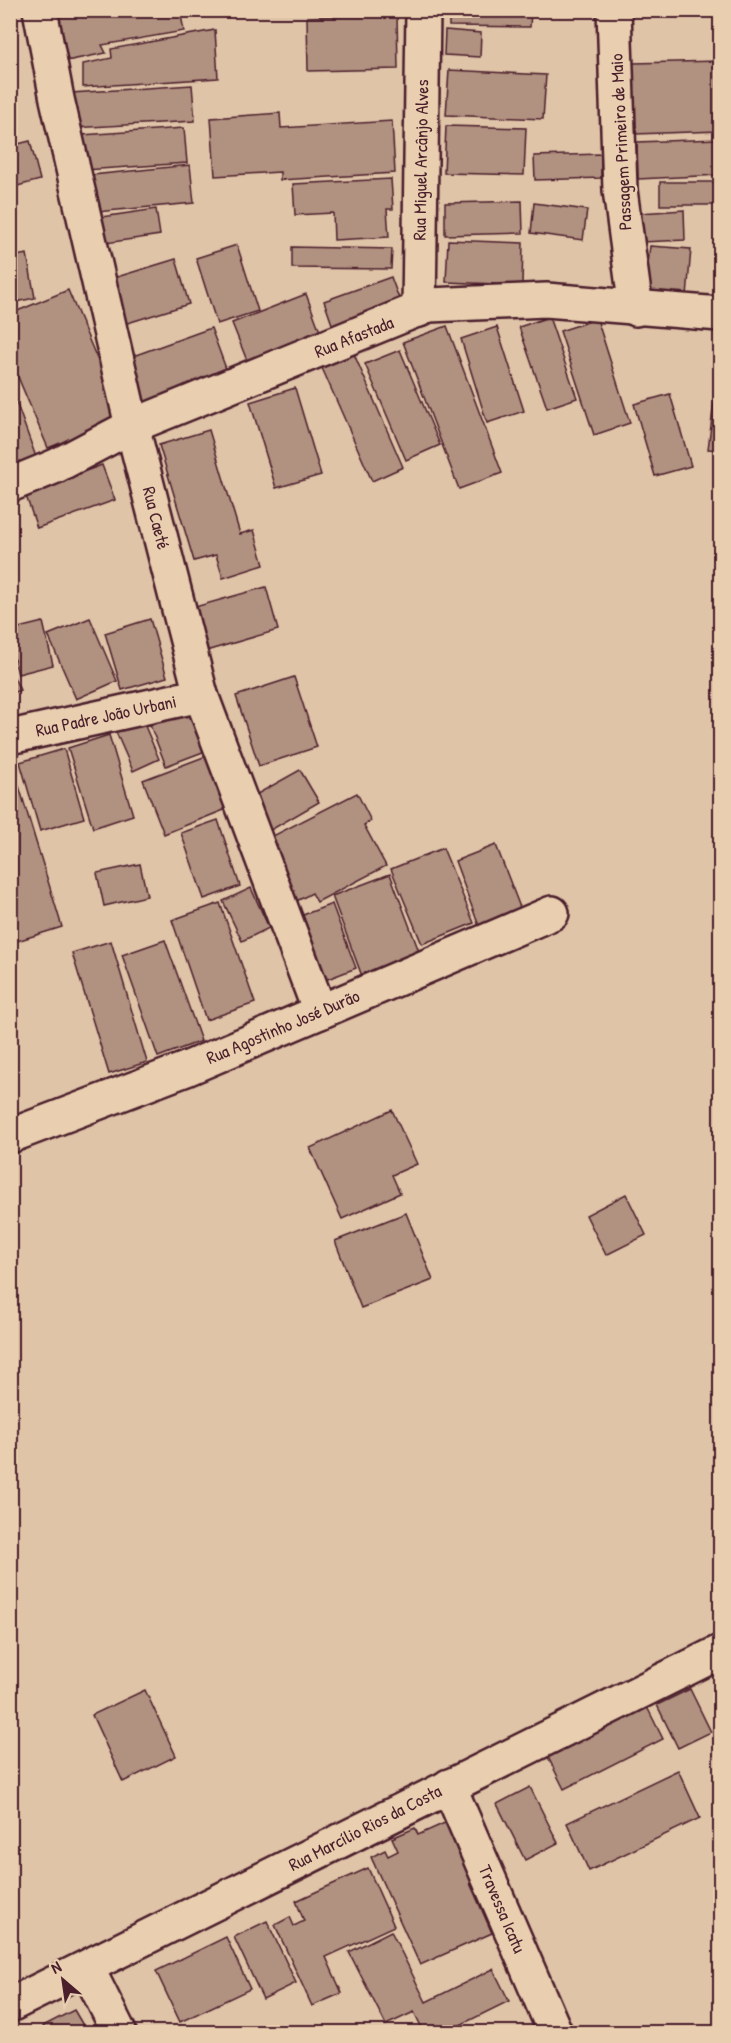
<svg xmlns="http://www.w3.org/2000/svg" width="731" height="2043" font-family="'Patrick Hand',sans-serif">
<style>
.building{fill:#b19180;stroke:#4a1f2b;stroke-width:1.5}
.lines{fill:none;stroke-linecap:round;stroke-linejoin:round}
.minor-casing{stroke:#4a1f2b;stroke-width:38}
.minor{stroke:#e9cfb0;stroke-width:33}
.labels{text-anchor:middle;stroke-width:5;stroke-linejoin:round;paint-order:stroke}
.street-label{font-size:18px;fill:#4a1f2b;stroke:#e9cfb0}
</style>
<rect width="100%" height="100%" fill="#dfc4a8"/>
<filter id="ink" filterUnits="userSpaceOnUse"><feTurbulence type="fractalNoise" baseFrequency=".0167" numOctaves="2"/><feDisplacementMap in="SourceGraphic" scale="12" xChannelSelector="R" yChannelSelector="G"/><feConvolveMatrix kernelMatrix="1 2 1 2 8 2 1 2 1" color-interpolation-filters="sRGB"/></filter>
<g filter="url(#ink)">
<g class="building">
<polygon points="54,10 180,10 184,31 102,45 106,53 66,61"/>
<polygon points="449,10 531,10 530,27 449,26"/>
<polygon points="397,14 398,69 308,71 307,17"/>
<polygon points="215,30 218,78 83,87 83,64 112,58 111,49"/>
<polygon points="445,30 481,33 480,57 444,55"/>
<polygon points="720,61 720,131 635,134 633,63"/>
<polygon points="449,70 546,75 543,119 446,115"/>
<polygon points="192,85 195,121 73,128 71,93"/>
<polygon points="280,113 281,128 392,121 395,173 280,180 280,172 215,176 211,118"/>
<polygon points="446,126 526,128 524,175 444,173"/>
<polygon points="184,128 187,163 85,170 82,135"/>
<polygon points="718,139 720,175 638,179 637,142"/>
<polygon points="30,141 40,180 10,188 10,146"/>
<polygon points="601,154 601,178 535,180 534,156"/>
<polygon points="190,165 194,203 96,212 92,175"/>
<polygon points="391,179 393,209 387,209 389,237 334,240 333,213 295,215 293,184"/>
<rect x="660" y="182" width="60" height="23"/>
<polygon points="522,201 523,233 445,235 445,203"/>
<polygon points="534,203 587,210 583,240 531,233"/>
<polygon points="156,209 160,235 106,243 102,217"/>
<polygon points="684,210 685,240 642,242 640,213"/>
<polygon points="448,240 523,243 522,285 446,282"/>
<polygon points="237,245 258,311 217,324 196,258"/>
<polygon points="650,246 691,249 687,296 645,292"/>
<polygon points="292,247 392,249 391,269 292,268"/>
<polygon points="27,254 35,298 10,303 10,257"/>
<polygon points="176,259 189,304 121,325 107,280"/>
<polygon points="391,277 401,304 333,327 324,301"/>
<polygon points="68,290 122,418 48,448 10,358 10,314"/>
<polygon points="306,294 321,334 248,363 232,323"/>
<polygon points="549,317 577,398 547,408 519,327"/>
<polygon points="597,319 630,423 594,435 560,331"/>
<polygon points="447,326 502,473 459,489 403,342"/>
<polygon points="497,327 524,411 487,423 461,339"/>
<polygon points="211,328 228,374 138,406 122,360"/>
<polygon points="400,350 440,445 406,460 365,364"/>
<polygon points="354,354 403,467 372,481 322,368"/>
<polygon points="718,371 720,371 720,450 708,449"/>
<polygon points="10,385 36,457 10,467"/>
<polygon points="295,388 321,475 276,488 250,402"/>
<polygon points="670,394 691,466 655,476 634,404"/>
<polygon points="209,430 240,534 254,530 264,565 223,578 216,555 194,561 159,445"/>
<polygon points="102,465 115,500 37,528 25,493"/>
<polygon points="266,587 278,630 206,651 195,607"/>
<polygon points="90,618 117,681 76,699 48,635"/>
<polygon points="150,619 167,677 122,690 105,633"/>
<polygon points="43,622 53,665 18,674 10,644 10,630"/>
<polygon points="10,669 20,690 10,694"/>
<polygon points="294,677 317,747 259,766 236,696"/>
<polygon points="192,708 208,750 166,766 150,725"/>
<polygon points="142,719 159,759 133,771 115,730"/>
<polygon points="109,735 133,815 93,828 68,748"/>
<polygon points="64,749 84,818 40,831 20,762"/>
<polygon points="209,755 229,808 164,834 143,780"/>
<polygon points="11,760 62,927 17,941 10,920"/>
<polygon points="300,770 319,802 269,831 250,798"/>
<polygon points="357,793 371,821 364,825 386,866 317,902 312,893 295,902 269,838"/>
<polygon points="218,820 240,886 204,899 181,833"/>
<polygon points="496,845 521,910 479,926 455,861"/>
<polygon points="443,848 474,923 422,944 391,869"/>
<polygon points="140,864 147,896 104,906 97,873"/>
<polygon points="390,874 423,962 365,984 332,896"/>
<polygon points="251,888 269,928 242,941 223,901"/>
<polygon points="220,903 255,1003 206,1020 172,920"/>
<polygon points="332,904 356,968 320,982 295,918"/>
<polygon points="165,940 201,1041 158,1057 122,955"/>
<polygon points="111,941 147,1062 109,1074 72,953"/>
<polygon points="392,1110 417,1164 392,1175 400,1193 342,1219 310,1148"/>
<polygon points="626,1194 646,1235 606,1255 586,1215"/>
<polygon points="406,1213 433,1280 361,1308 335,1241"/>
<polygon points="690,1689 711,1732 678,1748 657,1705"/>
<polygon points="145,1690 176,1756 123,1782 92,1715"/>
<polygon points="647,1707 663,1739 564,1789 548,1757"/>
<polygon points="678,1770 700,1818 589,1871 567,1823"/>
<polygon points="530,1787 558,1843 525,1860 497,1804"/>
<polygon points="456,1818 483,1877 470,1883 492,1933 420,1965 371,1857 385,1850 388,1856 398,1851 392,1838 415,1828 418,1835"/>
<polygon points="368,1868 394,1926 326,1957 342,1993 312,2006 275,1925 290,1917 294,1926 304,1921 296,1901"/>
<polygon points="267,1921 296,1983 263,1999 234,1937"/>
<polygon points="391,1931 426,2002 493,1969 509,2001 446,2032 424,2032 414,2012 386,2025 349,1952"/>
<polygon points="226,1937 250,1989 180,2022 156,1971"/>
<polygon points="74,2010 87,2032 47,2032 43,2026"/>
<polygon points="259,2025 262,2032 245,2032"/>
</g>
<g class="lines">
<defs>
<g id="minor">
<polyline points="40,10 57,99 132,426 201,695 320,1012"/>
<polyline points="614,10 620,190 636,309"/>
<polyline points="419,310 423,10"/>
<polyline points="10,485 56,466 132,426 429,305 546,300 720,314"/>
<polyline points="10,737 201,695"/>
<polyline points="10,1136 186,1069 552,913"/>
<polyline points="449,1786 555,2032"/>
<polyline points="87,1968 119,2032"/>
<polyline points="10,2005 720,1652"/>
</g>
</defs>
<use href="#minor" class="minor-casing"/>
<use href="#minor" class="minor"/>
</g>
</g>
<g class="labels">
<g class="street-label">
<text transform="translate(621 142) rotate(-93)" y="6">Passagem Primeiro de Maio</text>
<text transform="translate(421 160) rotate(-89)" y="6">Rua Miguel Arcânjo Alves</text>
<text transform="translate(354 337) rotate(-22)" y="6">Rua Afastada</text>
<text transform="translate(156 518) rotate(76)" y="6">Rua Caeté</text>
<text transform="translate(106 716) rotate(-12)" y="6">Rua Padre João Urbani</text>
<text transform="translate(283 1027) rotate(-23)" y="6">Rua Agostinho José Durão</text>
<text transform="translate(365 1828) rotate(-27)" y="6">Rua Marcílio Rios da Costa</text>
<text transform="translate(502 1909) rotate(67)" y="6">Travessa Icatu</text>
</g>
</g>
<rect width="731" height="2043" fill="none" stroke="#e9cfb0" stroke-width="36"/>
<rect x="18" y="18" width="695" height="2007" fill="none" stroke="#4a1f2b" stroke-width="2" filter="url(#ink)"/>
<g transform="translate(63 1980) rotate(331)" stroke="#e9cfb0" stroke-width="4.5" paint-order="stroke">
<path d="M0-4.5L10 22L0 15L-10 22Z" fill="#4a1f2b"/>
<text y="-9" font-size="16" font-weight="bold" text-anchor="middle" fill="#4a1f2b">N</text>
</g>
</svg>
